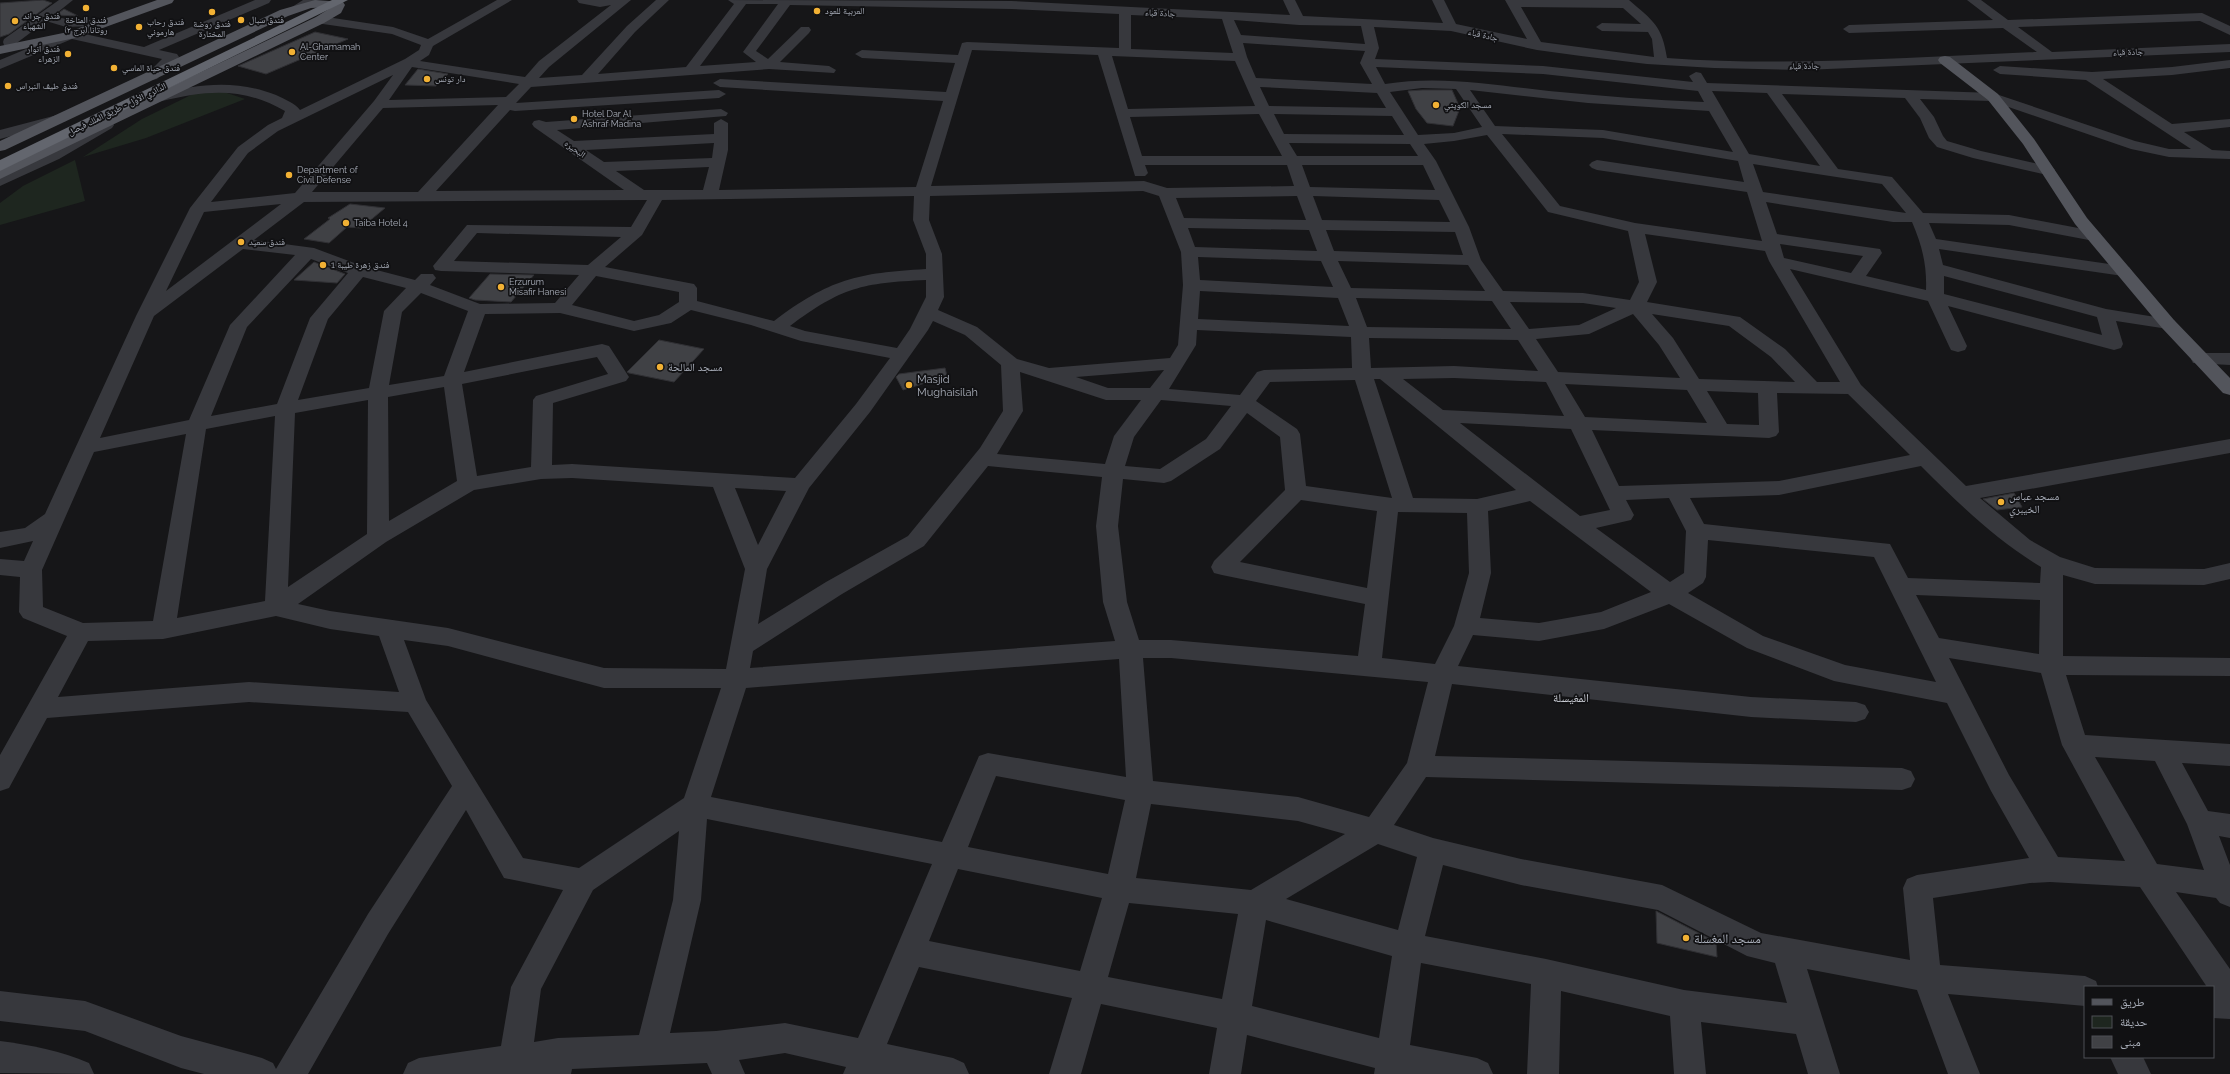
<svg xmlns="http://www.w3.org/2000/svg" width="2230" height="1074" font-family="Raleway,'Noto Naskh Arabic',sans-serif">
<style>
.green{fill:#1e261f}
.building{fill:#404145;stroke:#303034}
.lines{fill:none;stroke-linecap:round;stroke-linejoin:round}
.minor{fill:#37383d;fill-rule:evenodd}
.major{fill:#53555c;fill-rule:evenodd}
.highway{fill:#63666e;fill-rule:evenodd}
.poi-dot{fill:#f2b134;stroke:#111113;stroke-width:1.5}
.labels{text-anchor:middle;stroke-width:3.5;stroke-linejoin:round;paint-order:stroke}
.far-poi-label{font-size:9px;fill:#a8adb8;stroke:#111113;text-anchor:start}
.far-street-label{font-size:9px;fill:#a8adb8;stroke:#111113}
.poi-label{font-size:11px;fill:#a8adb8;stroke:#111113;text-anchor:start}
.neighbourhood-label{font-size:12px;fill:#c9ccd4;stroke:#111113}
.near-poi-label{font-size:13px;fill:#a8adb8;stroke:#111113;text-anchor:start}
</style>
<rect width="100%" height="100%" fill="#161618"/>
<g class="green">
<polygon points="224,92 245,99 146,138 83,157 142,119 195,93"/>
<polygon points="75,160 85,201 0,225 0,203 23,186"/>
</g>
<g class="building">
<polygon points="43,0 52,3 9,34 0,37 0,3"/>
<polygon points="64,9 78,16 56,15"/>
<polygon points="315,32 348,39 266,74 238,66"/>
<polygon points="418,69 448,74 436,86 405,85"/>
<polygon points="1422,90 1452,90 1460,108 1453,126 1427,123 1416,109 1408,91"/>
<polygon points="350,204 385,208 361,228 347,227 329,243 304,239 330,219 328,218"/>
<polygon points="314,262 345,274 337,283 294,280"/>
<polygon points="490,274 534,275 511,302 475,300 469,298"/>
<polygon points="659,340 704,349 674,382 629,373 627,372"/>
<polygon points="945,368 947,376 903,390 896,377 899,374"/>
<polygon points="2014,493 2022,507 1997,510 1983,499"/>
<polygon points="1656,911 1716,942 1717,957 1657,943"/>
</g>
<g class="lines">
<g class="minor">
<polygon points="59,0 73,0 53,16 66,19 90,20 92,23 90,26 66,27 46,21 14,45 4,45 3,42 4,39"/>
<polygon points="255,0 271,0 269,3 159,50 177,54 179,57 157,79 152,80 145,76 162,59 72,39 0,69 0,60 67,32 71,31 144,47"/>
<polygon points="303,0 318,0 302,10 294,10 292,7"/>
<path d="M 497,0 L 512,0 L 433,46 L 429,55 L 420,61 L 525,77 L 539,61 L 611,5 L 600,7 L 579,3 L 577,0 L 631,0 L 549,67 L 539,78 L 582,75 L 627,26 L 656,0 L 669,0 L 635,32 L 598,74 L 686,67 L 734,4 L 728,0 L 1011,1 L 1290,15 L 1283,0 L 1295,0 L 1303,16 L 1443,23 L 1432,0 L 1444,0 L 1456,24 L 1527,39 L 1505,0 L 1629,0 C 1653,21 1662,25 1667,58 C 1790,67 1914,57 2037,52 L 2003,28 L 1849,33 L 1843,29 L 1849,25 L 1993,20 L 1967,0 L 1981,0 L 2008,20 L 2202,13 L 2230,26 L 2230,35 L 2200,21 L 2018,27 L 2052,52 L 2230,44 L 2230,52 L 1804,70 L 1714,68 L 1647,64 L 1581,56 L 1537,50 L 1451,31 L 1374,27 L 1379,48 L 1375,59 L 1543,66 L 1693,82 L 1689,76 L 1696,72 L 1701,73 L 1707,83 L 1993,93 L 2135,141 L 2169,149 L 2191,149 L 2086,80 L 2000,74 L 1993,70 L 2000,66 L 2092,72 L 2172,67 L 2230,60 L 2230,68 L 2172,75 L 2103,79 L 2172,124 L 2230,119 L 2230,127 L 2184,132 L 2212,150 L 2230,151 L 2230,159 L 2169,157 L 2131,149 L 1991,101 L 1920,99 L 1934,117 L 1943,136 L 1947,141 L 1981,151 L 2052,167 L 2055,170 L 2052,173 L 2047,175 L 1973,158 L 1937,147 L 1929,138 L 1920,118 L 1905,98 L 1782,94 L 1838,169 L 1892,177 L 1923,213 L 2009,215 L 2094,231 L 2100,233 L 2102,236 L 2100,239 L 2094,241 L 2009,225 L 1929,223 L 1936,239 L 2123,266 L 2129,267 L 2132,271 L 2129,275 L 2123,276 L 1939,249 L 1943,265 L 2106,309 L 2174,320 L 2177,324 L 2174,328 L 2168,329 L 2116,321 L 2123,344 L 2121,348 L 2114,350 L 1948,306 L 1967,346 L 1965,350 L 1958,352 L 1951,350 L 1949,346 L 1928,301 L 1790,269 L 1861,385 L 1966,486 L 2230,439 L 2230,453 L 1980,498 L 2030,540 L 2060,557 L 2095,568 L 2204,569 L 2230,563 L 2230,579 L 2204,585 L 2095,584 L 2063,575 L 2063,656 L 2230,658 L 2230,676 L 2066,675 L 2085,735 L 2230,744 L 2230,766 L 2182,763 L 2208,811 L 2230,814 L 2230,838 L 2219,836 L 2230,865 L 2230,907 L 2220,903 L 2216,898 L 2176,892 L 2230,969 L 2230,1019 L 2213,1018 L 2213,987 L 2207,987 L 2140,887 L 2050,882 L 2030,883 L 1933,898 L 1940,965 L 2085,976 L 2096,981 L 2098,987 L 2085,987 L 2085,1006 L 1948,994 L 1980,1074 L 1948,1074 L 1917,990 L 1807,969 L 1840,1074 L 1808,1074 L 1796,1034 L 1701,1022 L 1706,1074 L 1674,1074 L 1670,1016 L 1561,991 L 1559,1074 L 1527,1074 L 1531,984 L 1421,963 L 1410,1045 L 1477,1058 L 1488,1063 L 1493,1074 L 1374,1074 L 1375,1068 L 1247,1035 L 1241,1074 L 1209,1074 L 1217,1028 L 1101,1004 L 1081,1074 L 1049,1074 L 1072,998 L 919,967 L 887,1044 L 953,1058 L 964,1063 L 969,1074 L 843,1074 L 846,1067 L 785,1053 L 739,1060 L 745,1074 L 712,1074 L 707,1063 L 572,1069 L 571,1074 L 403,1074 L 408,1063 L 419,1058 L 501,1046 L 511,987 L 563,890 L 504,878 L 466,810 L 388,934 L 308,1074 L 204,1074 L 181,1068 L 85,1031 L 0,1021 L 0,991 L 85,1001 L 181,1036 L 262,1058 L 273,1063 L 276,1069 L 368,914 L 452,786 L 408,712 L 249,702 L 47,718 L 9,788 L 0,791 L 0,755 L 67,636 L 23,618 L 19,612 L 20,577 L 0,575 L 0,559 L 24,561 L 33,541 L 0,548 L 0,532 L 25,528 L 45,514 L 136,316 L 190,208 L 238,147 L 268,125 L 282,118 L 285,111 C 243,87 208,90 162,101 L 157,100 L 155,97 L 157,94 C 198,84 236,79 276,95 C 284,99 295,103 300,110 L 405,59 L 419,50 L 421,45 L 392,34 L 316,23 L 314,20 L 316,17 L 320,16 L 393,27 L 428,39 ZM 746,4 L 778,4 L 743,52 L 756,62 L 700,66 ZM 790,5 L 1011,9 L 1119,14 L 1119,48 L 967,42 L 962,43 L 958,55 L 862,50 L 855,54 L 862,58 L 955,63 L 946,92 L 720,79 L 713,83 L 720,87 L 943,101 L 916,187 L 719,190 L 728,150 L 728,123 L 721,119 L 714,123 L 714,134 L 574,141 L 557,130 L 726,116 L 728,113 L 721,109 L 546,122 L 539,120 L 534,121 L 532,124 L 534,127 L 624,190 L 436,191 L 510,110 L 515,111 L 719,98 L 726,94 L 719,90 L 516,103 L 531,87 L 769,69 L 834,73 L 836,70 L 829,66 L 780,62 L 809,33 L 811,30 L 809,27 L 801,27 L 768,59 L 756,51 ZM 1521,7 L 1623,8 L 1641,24 L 1602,23 L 1596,27 L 1602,31 L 1648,32 L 1652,39 L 1654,57 L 1541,42 ZM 1131,15 L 1222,19 L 1233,53 L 1131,49 ZM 1234,20 L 1299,25 L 1361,26 L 1365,44 L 1241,35 ZM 1243,43 L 1365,51 L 1360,63 L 1372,84 L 1256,78 L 1247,57 ZM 972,50 L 1098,55 L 1135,176 L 1145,176 L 1148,173 L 1145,165 L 1287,165 L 1294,186 L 1167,188 L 1144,181 L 931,186 ZM 1112,56 L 1235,61 L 1255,106 L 1128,109 ZM 412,67 L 519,84 L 506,97 L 389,100 ZM 1376,67 L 1543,74 L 1698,91 L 1704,102 C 1653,100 1601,96 1549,91 C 1494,85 1440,75 1385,84 ZM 393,75 L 374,101 L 295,193 L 211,202 L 248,153 L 278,131 ZM 1260,87 L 1377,93 L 1386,108 L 1269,106 ZM 1422,88 L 1456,89 L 1482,127 L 1454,133 L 1418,135 L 1390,92 ZM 1470,90 L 1588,103 L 1709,111 L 1733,152 L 1603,130 L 1495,126 ZM 1712,91 L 1767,93 L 1820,166 L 1749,154 ZM 498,105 L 418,192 L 312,192 L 383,108 ZM 1259,114 L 1282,156 L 1142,156 L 1130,117 ZM 1274,114 L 1392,116 L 1404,135 L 1284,134 ZM 1502,134 L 1603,138 L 1738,161 L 1744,182 L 1597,160 L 1592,162 L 1589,165 L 1592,168 L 1597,170 L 1747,192 L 1762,241 L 1635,223 L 1560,206 ZM 1487,135 L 1548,212 L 1628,231 L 1639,282 L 1630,300 L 1583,293 L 1503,291 L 1481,260 L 1469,227 L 1436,161 L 1424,144 L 1454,141 ZM 714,143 L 712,158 L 604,162 L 586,150 ZM 1289,143 L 1410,144 L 1418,156 L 1297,156 ZM 1753,164 L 1882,184 L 1906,213 L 1763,192 ZM 1302,165 L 1423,165 L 1435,190 L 1310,187 ZM 709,167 L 703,190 L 644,190 L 616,171 ZM 1143,191 L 1159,196 L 1181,252 L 1183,285 L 1178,345 L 1170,358 L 1049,368 L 1017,359 L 977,327 L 938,310 L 944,297 L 942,254 L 929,220 L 930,196 ZM 914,196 L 913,220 L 926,254 L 926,269 C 857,273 830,279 774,321 L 697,301 L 697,288 L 694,284 L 605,267 L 642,235 L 662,200 ZM 1297,196 L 1306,220 L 1184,218 L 1176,198 ZM 1313,196 L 1439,200 L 1450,222 L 1322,220 ZM 647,200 L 631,227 L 467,225 L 433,266 L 435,270 L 441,271 L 579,275 L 555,303 L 480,304 L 430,285 L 436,278 L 433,274 L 421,274 L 415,280 L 365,267 L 314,248 L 254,240 L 304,202 ZM 1766,202 L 1893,222 L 1912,222 C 1922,245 1927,265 1926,290 L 1866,276 L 1882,253 L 1880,249 L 1777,234 ZM 281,204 L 166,291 L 204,212 ZM 1188,228 L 1309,230 L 1317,251 L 1195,247 ZM 1326,230 L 1455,232 L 1463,255 L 1334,251 ZM 477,233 L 621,237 L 588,265 L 454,261 ZM 1645,234 L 1765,251 L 1769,261 L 1840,382 L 1817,382 L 1785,349 L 1740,317 L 1647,302 L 1657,282 ZM 1780,244 L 1863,256 L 1851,273 L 1784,258 ZM 243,249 L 295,255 L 230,325 L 189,420 L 100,438 L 154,316 ZM 1198,257 L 1321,261 L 1333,287 L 1200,280 ZM 311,259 L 348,273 L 310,318 L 277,404 L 211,416 L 247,327 ZM 1338,261 L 1468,265 L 1485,291 L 1351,288 ZM 596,276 L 679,292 L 679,302 L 659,315 L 634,321 L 572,305 ZM 1944,276 L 2097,317 L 2102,335 L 1944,294 ZM 363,277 L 406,288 L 384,311 L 369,388 L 298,400 L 328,319 ZM 926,280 L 926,297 L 910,329 L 897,348 L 805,331 L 790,326 C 842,287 862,283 926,280 ZM 1200,291 L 1338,298 L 1349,326 L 1198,319 ZM 421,293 L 468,311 L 444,376 L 389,385 L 402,312 ZM 1356,298 L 1492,301 L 1511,329 L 1367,327 ZM 1510,302 L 1583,303 L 1616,308 L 1579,325 L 1529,329 ZM 691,310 L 751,325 L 801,341 L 890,358 L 856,404 L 795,478 L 572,464 L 552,465 L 553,403 L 626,381 L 629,377 L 609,346 L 602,344 L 464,372 L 485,314 L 560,313 L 634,331 L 671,323 ZM 1633,314 L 1659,345 L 1680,378 L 1558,372 L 1536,339 L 1589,334 ZM 1652,314 L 1729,326 L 1771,357 L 1795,382 L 1699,379 L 1673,338 ZM 933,321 L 965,335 L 1001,365 L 1003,411 L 980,448 L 908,536 L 826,582 L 758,624 L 767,569 L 809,488 L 870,412 L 928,330 ZM 1197,330 L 1351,337 L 1352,368 L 1264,370 L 1257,372 L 1240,395 L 1169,389 L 1196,345 ZM 1369,338 L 1518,340 L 1538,371 L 1454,366 L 1371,368 ZM 597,357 L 608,374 L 536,396 L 533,400 L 531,467 L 477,476 L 462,384 ZM 1164,370 L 1150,388 L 1108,388 L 1076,377 ZM 1020,372 L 1106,400 L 1141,400 L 1114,436 L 1105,464 L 997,454 L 1023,411 ZM 1454,378 L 1546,382 L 1564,416 L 1443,410 L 1403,379 ZM 1374,379 L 1380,379 L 1516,490 L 1477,499 L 1413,498 ZM 1355,380 L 1392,498 L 1306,486 L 1300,434 L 1297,429 L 1256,401 L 1270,382 ZM 1565,384 L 1687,390 L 1707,423 L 1585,417 ZM 444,387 L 457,481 L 389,521 L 388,397 ZM 1707,391 L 1758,393 L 1759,425 L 1727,424 ZM 1777,393 L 1848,394 L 1910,455 L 1779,481 L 1619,486 L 1592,430 L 1769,438 L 1776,436 L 1779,432 ZM 368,400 L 367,534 L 288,587 L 295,413 ZM 1161,400 L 1231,406 L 1206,439 L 1160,469 L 1125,466 L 1134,437 ZM 1247,413 L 1280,437 L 1285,490 L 1214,561 L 1211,567 L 1214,573 L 1222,575 L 1365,604 L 1358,656 L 1171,640 L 1139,640 L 1127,602 L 1118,526 L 1123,479 L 1164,483 L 1171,481 L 1220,449 ZM 275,416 L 265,601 L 177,618 L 206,429 ZM 1460,423 L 1571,429 L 1610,510 L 1580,516 ZM 186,434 L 153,621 L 83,623 L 43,607 L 42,570 L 94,452 ZM 988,466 L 1102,477 L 1096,526 L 1103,602 L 1115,641 L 750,668 L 753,651 L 842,594 L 924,546 ZM 1921,466 C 1958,503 1996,540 2041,567 L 2040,583 L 1908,578 L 1890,544 L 1704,524 L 1690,498 L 1779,495 ZM 572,478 L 713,487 L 745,569 L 726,669 L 604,668 L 448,628 L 330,611 L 298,604 L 386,542 L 474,490 L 541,479 ZM 735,488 L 786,491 L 758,545 ZM 1669,498 L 1686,531 L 1684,573 L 1670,582 L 1596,528 L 1631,520 L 1634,515 L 1626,500 ZM 1301,500 L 1377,511 L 1367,588 L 1240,562 ZM 1530,501 L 1651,592 L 1601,612 L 1539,623 L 1480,618 L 1491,573 L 1488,511 ZM 1398,512 L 1467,513 L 1469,573 L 1454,626 L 1435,664 L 1382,658 ZM 1708,540 L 1874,557 L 1936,682 L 1845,665 L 1763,636 L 1688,593 L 1703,583 L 1706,577 ZM 1916,595 L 2040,600 L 2039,654 L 1939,638 ZM 1669,604 L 1747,648 L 1834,681 L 1947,703 L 1991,791 L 2029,858 L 1917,875 L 1907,879 L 1903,888 L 1910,960 L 1761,933 L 1662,885 L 1521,859 L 1433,838 L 1394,825 L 1426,777 L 1902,790 L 1911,787 L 1915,779 L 1911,771 L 1902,768 L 1435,756 L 1452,684 L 1751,717 L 1856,722 L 1865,719 L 1869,712 L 1865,705 L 1856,702 L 1751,697 L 1458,666 L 1473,635 L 1539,641 L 1604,629 ZM 276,616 L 330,629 L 379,636 L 399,692 L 249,682 L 58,697 L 88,641 L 163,639 ZM 404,640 L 448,646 L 604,688 L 721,688 L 684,798 L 579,868 L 523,858 L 426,700 ZM 1143,658 L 1171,658 L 1428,682 L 1407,763 L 1369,817 L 1298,797 L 1153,781 ZM 1949,658 L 2041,673 L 2062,745 L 2125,861 L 2058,857 L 2009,775 ZM 1119,659 L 1126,777 L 988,753 L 979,756 L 942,842 L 711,797 L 746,688 ZM 2095,757 L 2155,761 L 2187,824 L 2204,870 L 2157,864 ZM 996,776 L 1125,800 L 1108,874 L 968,847 ZM 1151,804 L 1298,821 L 1345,834 L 1251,890 L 1136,878 ZM 707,819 L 932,864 L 858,1038 L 785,1023 L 716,1031 L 670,1033 L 701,900 ZM 679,831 L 673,900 L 639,1035 L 558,1038 L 534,1042 L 541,989 L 593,890 ZM 1378,844 L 1417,857 L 1398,930 L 1286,899 ZM 1443,865 L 1521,885 L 1658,910 L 1747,956 L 1775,963 L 1787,1003 L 1684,990 L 1546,959 L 1425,936 ZM 958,869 L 1102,898 L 1080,971 L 929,941 ZM 1129,903 L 1238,914 L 1222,999 L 1108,977 ZM 1266,920 L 1392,956 L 1379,1038 L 1252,1006 Z"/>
<polygon points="61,114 66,115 68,118 66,121 0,139 0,130"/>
<polygon points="107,121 112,122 114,125 112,128 59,159 0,186 0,175 49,153"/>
<polygon points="2200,353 2230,353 2230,365 2193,363 2191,359 2193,355"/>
<path d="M 0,1041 C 31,1045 61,1051 89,1063 L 94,1074 L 0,1073 Z"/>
<polygon points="2110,1057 2143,1057 2151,1074 2118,1074"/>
</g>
<g class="major">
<polygon points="157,0 174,0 172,3 75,38 0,54 0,46 68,32"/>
<polygon points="315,0 343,2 345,5 341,13 324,23 0,179 0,168 316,17 332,7 311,8 288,16 5,150 0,151 0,141 280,10"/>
<polygon points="1945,56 1950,57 1998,94 2034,139 2087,218 2174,320 2230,378 2230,395 2223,393 2162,328 2075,224 2023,144 1988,100 1940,63 1938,60 1940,57"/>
</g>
<polygon class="highway" points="332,0 348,0 0,171 0,160"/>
</g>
<g class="poi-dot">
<circle cx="86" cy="8" r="4"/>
<circle cx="817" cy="11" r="4"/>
<circle cx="212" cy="12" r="4"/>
<circle cx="241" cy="20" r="4"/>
<circle cx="15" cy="21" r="4"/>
<circle cx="139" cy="27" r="4"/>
<circle cx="292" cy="52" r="4"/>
<circle cx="68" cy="54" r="4"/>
<circle cx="114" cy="68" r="4"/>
<circle cx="427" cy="79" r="4"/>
<circle cx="8" cy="86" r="4"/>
<circle cx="1436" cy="105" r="4"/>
<circle cx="574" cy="119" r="4"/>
<circle cx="289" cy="175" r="4"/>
<circle cx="346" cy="223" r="4"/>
<circle cx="241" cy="242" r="4"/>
<circle cx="323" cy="265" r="4"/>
<circle cx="501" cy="287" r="4"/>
<circle cx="660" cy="367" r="4"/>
<circle cx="909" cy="385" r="4"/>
<circle cx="2001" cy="502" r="4"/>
<circle cx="1686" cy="938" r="4"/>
</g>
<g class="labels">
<g class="far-poi-label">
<text x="825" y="14">العربية للعود</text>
<text x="23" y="19">فندق جراند<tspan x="23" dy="10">الشهباء</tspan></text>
<text x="86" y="23" text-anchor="middle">فندق المناخة<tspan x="86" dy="10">روتانا (برج ٢)</tspan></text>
<text x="249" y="23">فندق سبال</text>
<text x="147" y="25">فندق رحاب<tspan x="147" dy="10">هارموني</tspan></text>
<text x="212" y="27" text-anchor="middle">فندق روضة<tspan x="212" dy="10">المختارة</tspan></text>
<text x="300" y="50">Al-Ghamamah<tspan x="300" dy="10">Center</tspan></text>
<text x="60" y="52" text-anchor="end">فندق أنوار<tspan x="60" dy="10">الزهراء</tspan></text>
<text x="122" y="71">فندق حياة الماسي</text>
<text x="435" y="82">دار تونس</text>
<text x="16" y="89">فندق طيف النبراس</text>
<text x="1444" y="108">مسجد الكويتي</text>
<text x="582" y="117">Hotel Dar Al<tspan x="582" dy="10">Ashraf Madina</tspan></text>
<text x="297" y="173">Department of<tspan x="297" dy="10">Civil Defense</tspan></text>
<text x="354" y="226">Taiba Hotel 4</text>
<text x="249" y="245">فندق سعيد</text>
<text x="331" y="268">فندق زهرة طيبة 1</text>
<text x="509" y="285">Erzurum<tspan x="509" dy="10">Misafir Hanesi</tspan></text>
</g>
<g class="far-street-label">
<text transform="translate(1160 13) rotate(3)" y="3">جادة قباء</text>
<text transform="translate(1483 35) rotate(13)" y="3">جادة قباء</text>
<text transform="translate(2128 52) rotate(-2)" y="3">جادة قباء</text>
<text transform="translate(1804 66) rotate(-1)" y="3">جادة قباء</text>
<text transform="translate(117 109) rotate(-26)" y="3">الدائري الأول - طريق الملك فيصل</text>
<text transform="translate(575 149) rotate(35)" y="3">البحيره</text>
</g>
<g class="poi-label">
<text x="668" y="371">مسجد المالحة</text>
<text x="917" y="383">Masjid<tspan x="917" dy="13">Mughaisilah</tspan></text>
<text x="2009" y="500">مسجد عباس<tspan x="2009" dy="13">الخيبري</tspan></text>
</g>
<g class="neighbourhood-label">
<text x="1571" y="702">المغيسلة</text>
</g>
<g class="near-poi-label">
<text x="1694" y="943">مسجد المغسلة</text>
</g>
</g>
<rect x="2084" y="986" width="130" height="72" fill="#111113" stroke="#4d4f55"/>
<rect x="2092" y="999" width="20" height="6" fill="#53555c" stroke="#4d4f55"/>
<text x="2120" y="1006" font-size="12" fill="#a8adb8">طريق</text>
<rect x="2092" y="1016" width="20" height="12" fill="#1e261f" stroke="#4d4f55"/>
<text x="2120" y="1026" font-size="12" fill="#a8adb8">حديقة</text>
<rect x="2092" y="1036" width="20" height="12" fill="#404145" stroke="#4d4f55"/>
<text x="2120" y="1046" font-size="12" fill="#a8adb8">مبنى</text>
</svg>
